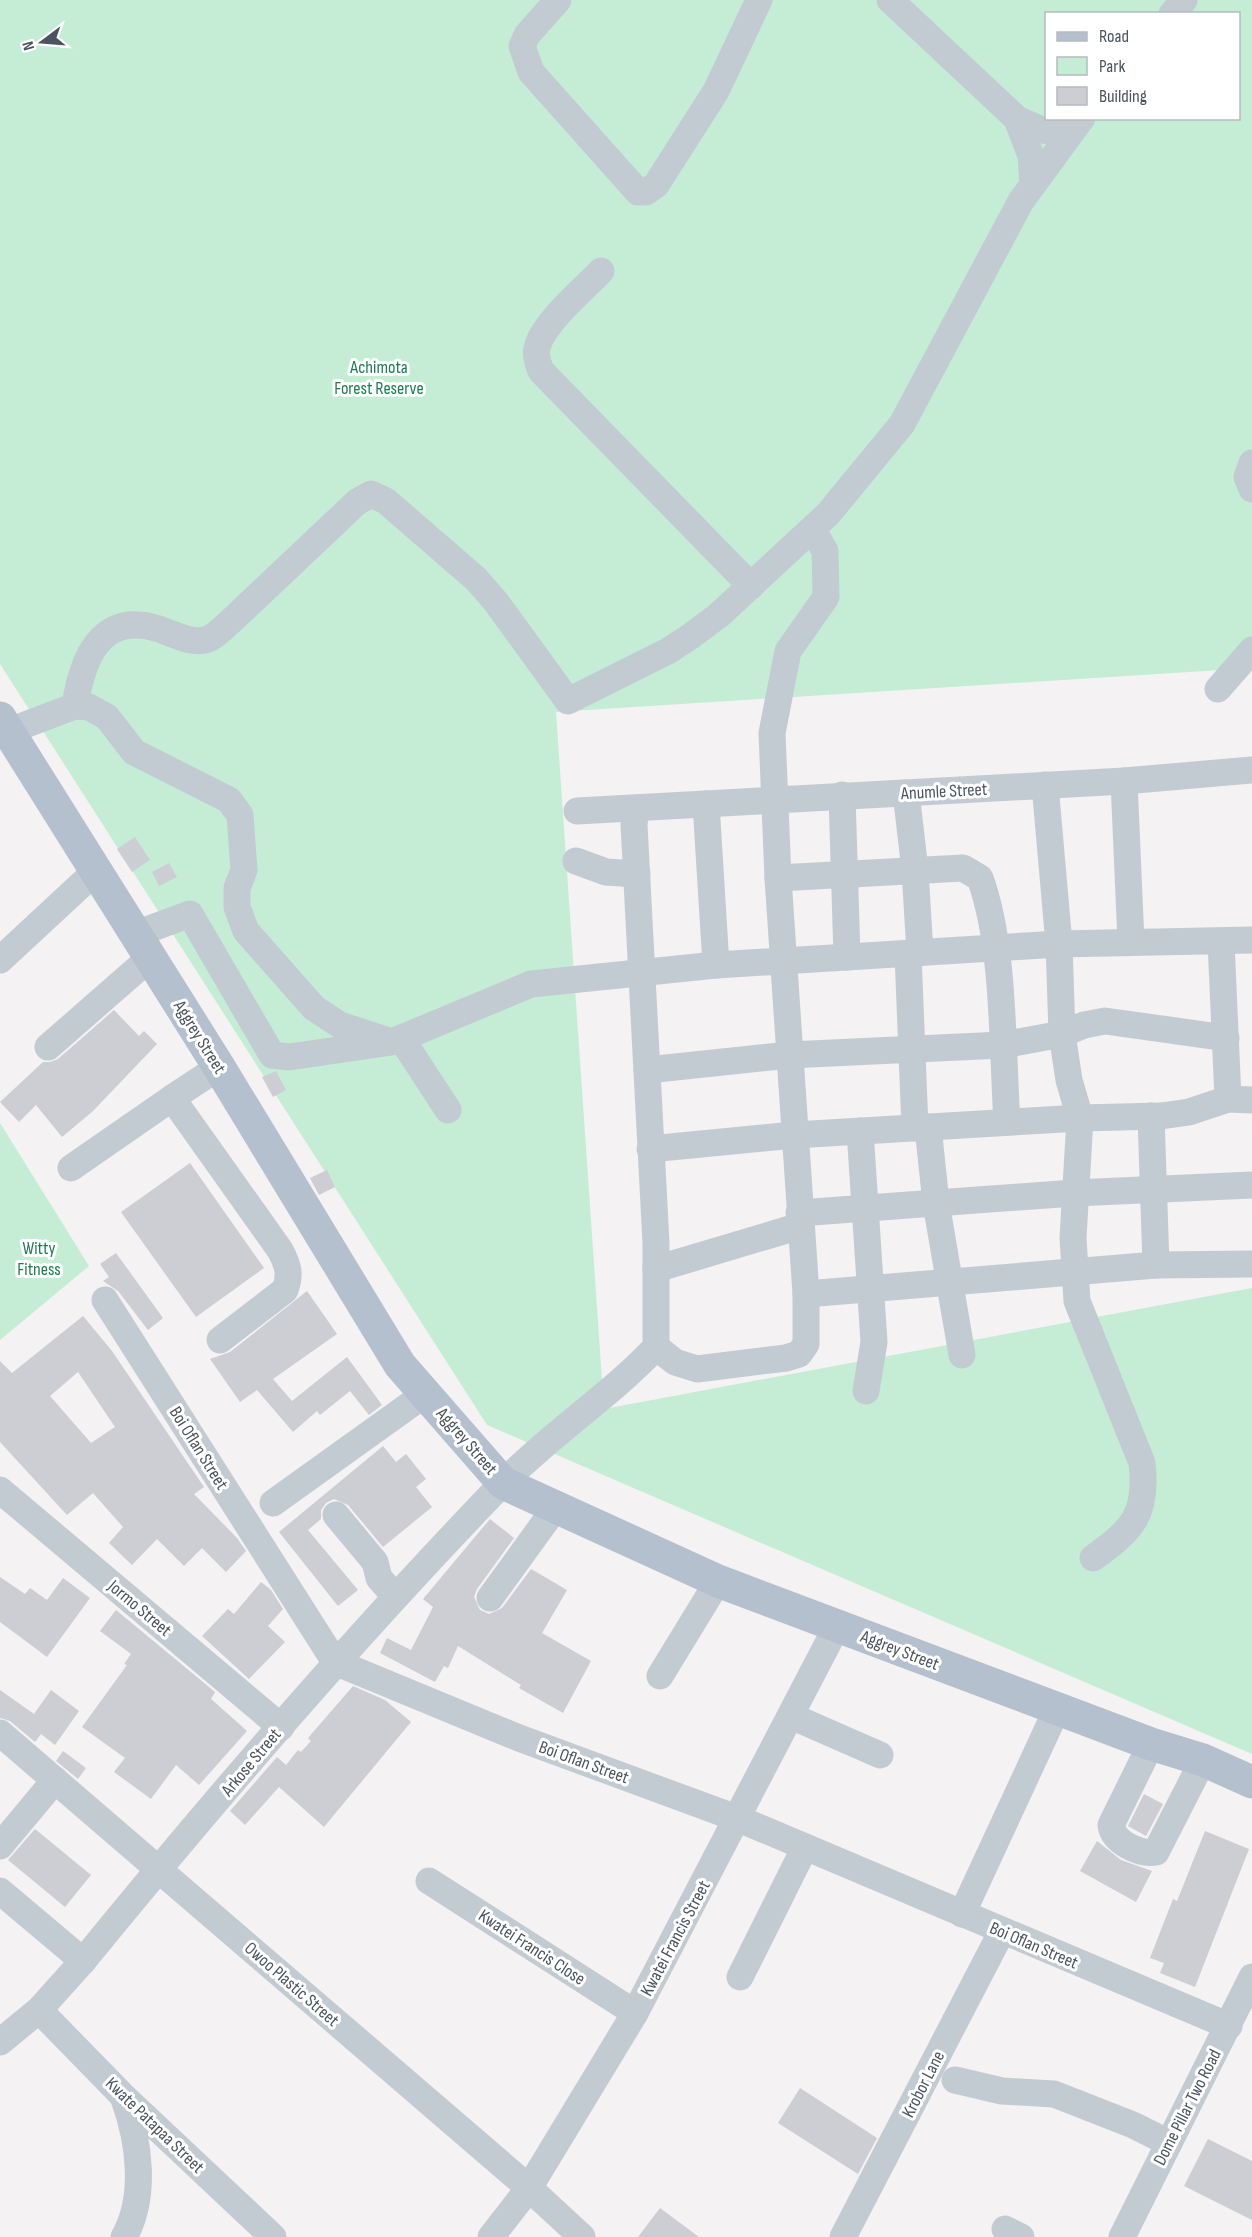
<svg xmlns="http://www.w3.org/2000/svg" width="1252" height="2237" font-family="'Sofia Sans Condensed',sans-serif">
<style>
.green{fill:#c5edd6;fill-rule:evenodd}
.building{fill:#ccced3;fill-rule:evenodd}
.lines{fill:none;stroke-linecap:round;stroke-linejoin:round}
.minor{stroke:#c3cbd2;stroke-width:27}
.major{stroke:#b4c0cd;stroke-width:33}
.labels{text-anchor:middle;stroke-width:6;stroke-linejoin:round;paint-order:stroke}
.park-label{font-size:18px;fill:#1f7b51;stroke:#fff}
.street-label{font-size:18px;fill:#4b545e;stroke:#fff}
</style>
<rect width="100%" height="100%" fill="#f4f2f2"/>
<g class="green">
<path d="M 0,0 L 1252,0 L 1252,668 L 556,712 L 604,1409 L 1252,1288 L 1252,1754 L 487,1425 L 0,664 ZM 1046,14 L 1238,14 L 1238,118 L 1046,118 Z"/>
<polygon points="0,1123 89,1266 0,1340"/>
</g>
<g class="building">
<polygon points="135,837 150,860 132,872 117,849"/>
<polygon points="169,863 177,877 159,886 152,872"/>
<polygon points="114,1010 139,1036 144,1031 157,1044 93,1111 62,1137 36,1105 19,1122 0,1102 43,1062 50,1062 58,1059"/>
<polygon points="276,1071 286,1090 273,1097 262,1077"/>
<polygon points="190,1163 264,1268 196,1317 121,1212"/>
<polygon points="327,1170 335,1187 319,1195 310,1178"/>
<polygon points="116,1253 163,1318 148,1330 118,1291 103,1281 109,1277 100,1264"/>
<polygon points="307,1291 337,1334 273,1379 292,1401 347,1357 382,1405 369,1415 350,1391 320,1415 317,1411 293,1432 257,1390 240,1402 210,1359 230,1352"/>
<path d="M 83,1316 L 112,1351 L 204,1487 L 194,1494 L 237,1538 L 246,1551 L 226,1572 L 202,1548 L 184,1566 L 157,1539 L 132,1565 L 109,1543 L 123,1527 L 93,1493 L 67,1515 L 0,1442 L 0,1361 L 12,1373 ZM 78,1372 L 115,1427 L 91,1443 L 50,1396 Z"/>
<polygon points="383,1446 396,1462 406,1454 426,1479 416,1487 432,1507 383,1547 348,1505 334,1499 326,1503 321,1510 321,1519 308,1530 358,1590 338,1606 279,1532"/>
<polygon points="490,1519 514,1538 477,1589 474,1597 480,1610 489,1614 502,1608 531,1569 567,1590 542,1633 591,1661 563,1713 519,1688 521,1685 458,1646 448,1668 444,1666 435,1682 380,1653 387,1638 411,1650 433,1607 423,1599"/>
<polygon points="0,1577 25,1594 30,1588 47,1600 63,1578 90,1598 47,1657 0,1622"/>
<polygon points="261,1582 271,1590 283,1609 268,1626 285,1642 249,1679 202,1636 228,1609 234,1614"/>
<polygon points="116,1610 215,1692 211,1699 247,1731 199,1785 176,1765 151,1799 114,1772 125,1758 82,1727 127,1665 124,1664 131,1654 100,1631"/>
<polygon points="353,1686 385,1700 411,1722 324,1827 279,1787 245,1825 230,1811 277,1757 286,1765 298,1750 301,1752 311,1741 308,1738"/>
<polygon points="0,1690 34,1714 51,1690 79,1711 55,1745 41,1734 35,1742 10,1721 0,1718"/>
<polygon points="63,1751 86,1768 78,1779 56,1761"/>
<polygon points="1144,1794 1163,1804 1146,1836 1128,1826"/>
<polygon points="35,1829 91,1875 65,1907 8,1860"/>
<polygon points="1205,1831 1249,1849 1195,1987 1160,1973 1164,1963 1150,1958 1173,1899 1177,1901"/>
<polygon points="1097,1841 1121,1860 1152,1871 1136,1902 1080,1871"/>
<polygon points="800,2088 877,2138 858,2174 778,2123"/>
<polygon points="1208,2139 1252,2161 1252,2220 1184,2186"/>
<polygon points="660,2208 699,2237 638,2237"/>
</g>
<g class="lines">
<g class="minor">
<polyline points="558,0 527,35 522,46 531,72 638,192 646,192 656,185 716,91 759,0"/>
<polyline points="890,0 1017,119 1042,130 1069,133"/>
<polyline points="1172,14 1184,0"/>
<polyline points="1017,119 1031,156 1033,184"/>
<path d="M 601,271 C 584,289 542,324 537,348 C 535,356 538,363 541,371 L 751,586"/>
<polyline points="1252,463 1247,477 1252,489"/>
<polyline points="1218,689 1252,650"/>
<path d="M 75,706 C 82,660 100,610 159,629 C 174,634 192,645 208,639 C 216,636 224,627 230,622 L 357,502 L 371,494 L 386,501 L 476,579 L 496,602 L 568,701 L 668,651 L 691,636 L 719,615 L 828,514 L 902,424 L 1021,201 L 1082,118"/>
<polyline points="9,731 75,706 89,707 107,717 134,752 229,800 240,815 244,870 237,888 237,907 246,931 314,1008 340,1025 386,1040"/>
<polyline points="1124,781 1131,942"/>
<path d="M 1045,785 L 1059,944 L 1062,1034 L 1069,1080 L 1080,1118 L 1073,1238 L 1077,1301 L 1142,1463 C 1148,1515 1132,1530 1093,1558"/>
<polyline points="906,793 915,870 920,953"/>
<polyline points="842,795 847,957"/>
<polyline points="706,804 716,965"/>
<polyline points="577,811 1124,781 1252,770"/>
<polyline points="576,861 606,872 637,874"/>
<path d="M 778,878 L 963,868 L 980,878 C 1005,947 1002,1048 1007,1122"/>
<polyline points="136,934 190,914 272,1055 289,1057 392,1042 531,984 716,965 1059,944 1252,940"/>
<polyline points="1221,942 1228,1099"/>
<polyline points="908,954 915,1128"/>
<polyline points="0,960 97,870"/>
<polyline points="401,1038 448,1110"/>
<polyline points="48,1047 151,957"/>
<path d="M 219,1067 L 172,1098 L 280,1250 C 288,1265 291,1274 285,1290 L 220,1340"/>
<polyline points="647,1070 789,1055 1002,1045 1062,1034 1084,1025 1105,1021 1226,1038"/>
<polyline points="1151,1116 1156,1265"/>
<polyline points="928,1127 936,1203 962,1355"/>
<polyline points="860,1131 874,1342 866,1391"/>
<polyline points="650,1149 794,1135 1080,1118 1161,1116 1189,1112 1228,1099 1252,1100"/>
<polyline points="71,1168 172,1098"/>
<polyline points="799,1213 1074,1193 1252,1185"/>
<polyline points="656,1269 800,1226"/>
<polyline points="806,1294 1156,1265 1252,1264"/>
<polyline points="105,1300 335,1662 519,1738 739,1819 1229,2026"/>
<polyline points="656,1347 675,1362 697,1369 786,1358 799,1354 806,1344 806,1294 778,878 772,733 788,651 826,597 825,551 813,530"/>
<polyline points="0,1490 281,1727"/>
<polyline points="273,1503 425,1394"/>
<polyline points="336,1515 375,1562 379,1578 395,1596"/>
<polyline points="490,1598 556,1507"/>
<polyline points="660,1676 718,1581"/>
<polyline points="791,1716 880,1755"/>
<polyline points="0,1733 529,2188 582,2237"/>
<path d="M 1151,1744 L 1111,1825 C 1113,1842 1140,1855 1156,1852 L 1203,1760"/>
<polyline points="0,1846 55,1780"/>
<polyline points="429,1881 635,2013"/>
<polyline points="0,1891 83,1961"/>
<polyline points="962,1914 1057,1709"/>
<polyline points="740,1977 805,1847"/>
<polyline points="39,2010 122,2095 273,2237"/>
<path d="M 0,2042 L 39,2010 L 83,1961 C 216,1798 354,1637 501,1485 C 549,1435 609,1397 656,1347 L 656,1243 L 634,825 L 636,808"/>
<polyline points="955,2080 1002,2091 1054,2094 1133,2125 1169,2143"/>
<path d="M 124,2099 C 139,2140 147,2197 124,2237"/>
<polyline points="1005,2229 1021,2237"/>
<polyline points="491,2237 529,2188 635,2013 837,1626"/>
<polyline points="843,2237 1002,1931"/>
<polyline points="1122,2237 1252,1977"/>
</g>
<polyline class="major" points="0,718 219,1067 400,1365 503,1483 718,1581 1151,1744 1203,1760 1252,1782"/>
</g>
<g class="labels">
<g class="park-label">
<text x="379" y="373">Achimota<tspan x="379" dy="21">Forest Reserve</tspan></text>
<text x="39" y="1254">Witty<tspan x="39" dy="21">Fitness</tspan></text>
</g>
<g class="street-label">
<text transform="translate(944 791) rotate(-3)" y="6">Anumle Street</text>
<text transform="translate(200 1037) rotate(58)" y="6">Aggrey Street</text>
<text transform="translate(467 1441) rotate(49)" y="6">Aggrey Street</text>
<text transform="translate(199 1448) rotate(58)" y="6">Boi Oflan Street</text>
<text transform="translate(140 1608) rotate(40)" y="6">Jormo Street</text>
<text transform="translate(900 1650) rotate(21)" y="6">Aggrey Street</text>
<text transform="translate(251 1762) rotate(-50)" y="6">Arkose Street</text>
<text transform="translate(584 1762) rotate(20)" y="6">Boi Oflan Street</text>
<text transform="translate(675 1938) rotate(-62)" y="6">Kwatei Francis Street</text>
<text transform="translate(1034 1945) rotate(23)" y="6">Boi Oflan Street</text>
<text transform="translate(532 1947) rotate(33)" y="6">Kwatei Francis Close</text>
<text transform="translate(292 1984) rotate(41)" y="6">Owoo Plastic Street</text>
<text transform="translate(923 2084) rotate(-63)" y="6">Krobor Lane</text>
<text transform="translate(1187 2107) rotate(-63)" y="6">Dome Pillar Two Road</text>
<text transform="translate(155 2125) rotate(44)" y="6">Kwate Patapaa Street</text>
</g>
</g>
<rect x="1045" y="12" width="195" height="108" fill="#ffffff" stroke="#b7bbbf" stroke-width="1.5"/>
<rect x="1057" y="32" width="30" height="9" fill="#b4c0cd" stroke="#b7bbbf" stroke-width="1.5"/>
<text x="1099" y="42" font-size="18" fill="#4b545e">Road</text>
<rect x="1057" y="57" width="30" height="18" fill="#c5edd6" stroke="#b7bbbf" stroke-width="1.5"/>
<text x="1099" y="72" font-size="18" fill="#4b545e">Park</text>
<rect x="1057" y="87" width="30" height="18" fill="#ccced3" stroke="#b7bbbf" stroke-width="1.5"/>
<text x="1099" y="102" font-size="18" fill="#4b545e">Building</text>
<g transform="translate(42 42) rotate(254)" stroke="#ffffff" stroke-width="4.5" paint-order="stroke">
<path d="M0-4.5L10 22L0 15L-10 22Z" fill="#4b545e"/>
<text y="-9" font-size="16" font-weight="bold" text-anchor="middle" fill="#4b545e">N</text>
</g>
</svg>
